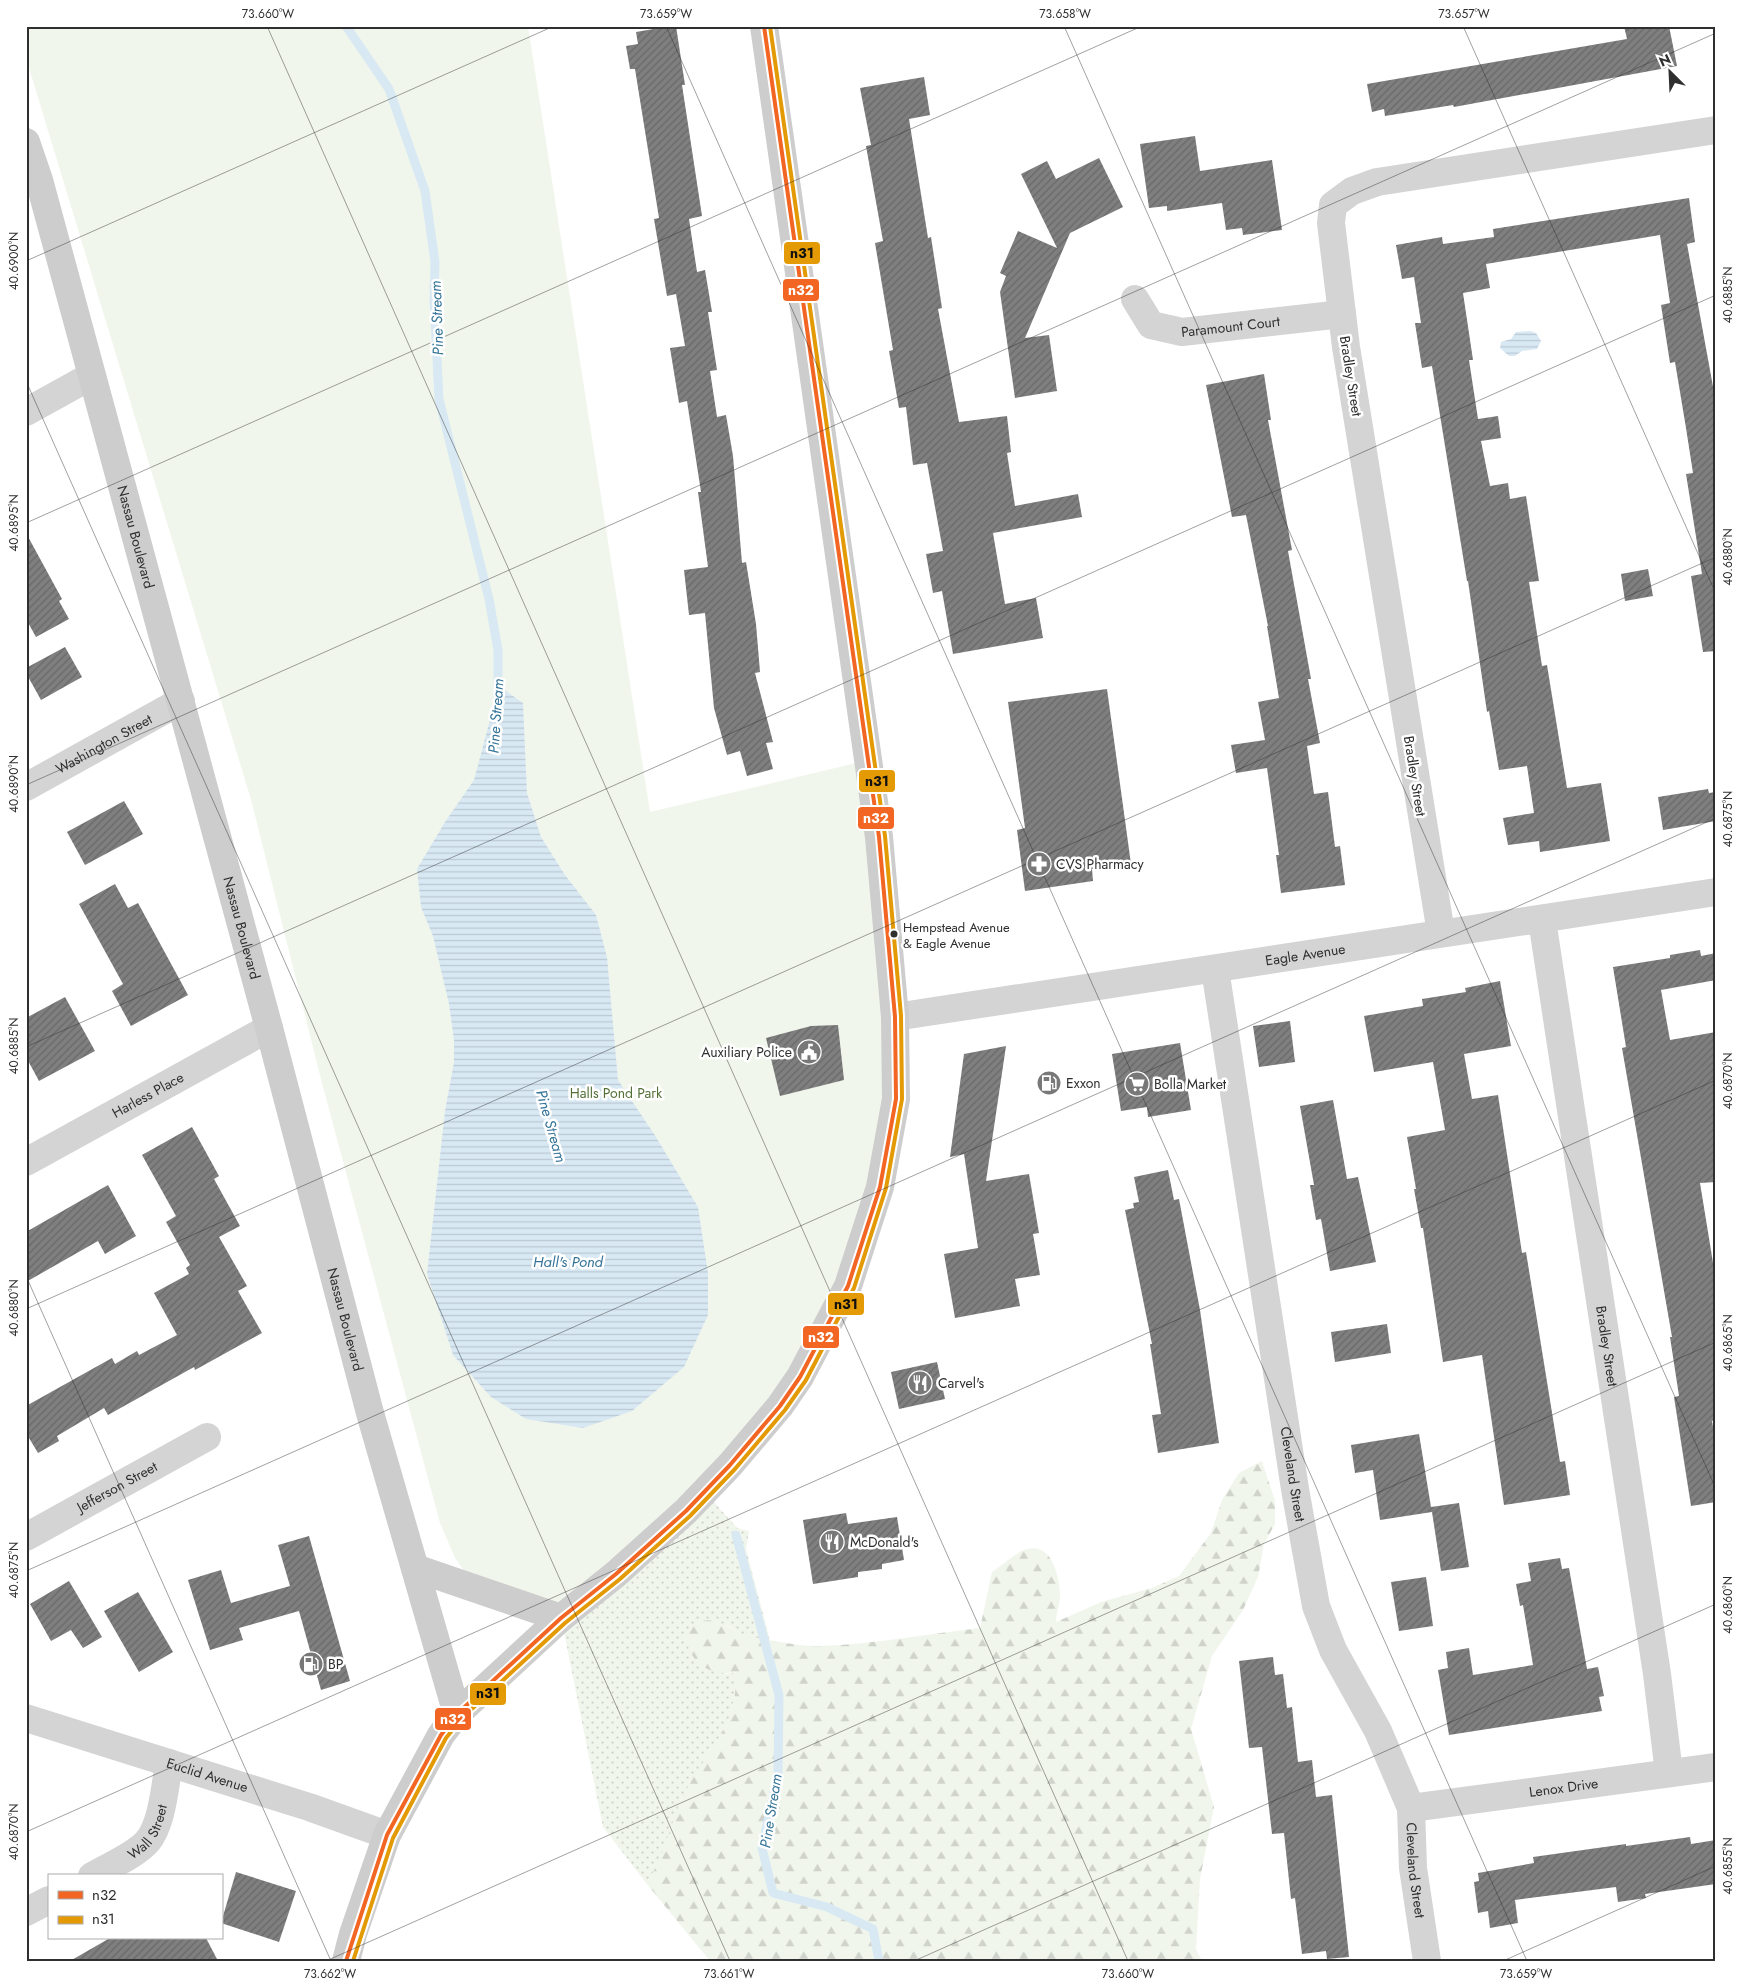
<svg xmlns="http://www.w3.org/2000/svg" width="1742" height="1987" font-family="Jost,sans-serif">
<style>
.grass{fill:url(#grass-dots)}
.forest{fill:url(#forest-firs)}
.green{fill:#f1f6ec}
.water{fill:url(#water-rules)}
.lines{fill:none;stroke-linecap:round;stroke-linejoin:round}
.stream{stroke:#d8e9f4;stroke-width:9}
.building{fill:url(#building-hatch)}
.minor{stroke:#d4d4d4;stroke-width:28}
.tertiary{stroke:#d4d4d4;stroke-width:28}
.secondary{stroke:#cdcdcd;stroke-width:28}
.bus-1-casing{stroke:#fff;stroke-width:8}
.bus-2-casing{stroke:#fff;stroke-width:8}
.bus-1{stroke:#f26522;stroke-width:4}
.bus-2{stroke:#e39a05;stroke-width:4}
.ticks{fill:none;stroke:#2f2f2f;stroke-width:1;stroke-opacity:0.45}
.bus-dot{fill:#2f2f2f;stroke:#fff;stroke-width:2}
.labels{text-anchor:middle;stroke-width:5;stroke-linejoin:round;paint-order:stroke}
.bus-label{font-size:13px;fill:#2f2f2f;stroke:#fff;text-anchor:start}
.street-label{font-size:14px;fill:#2f2f2f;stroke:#fff}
.poi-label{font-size:14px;fill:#2f2f2f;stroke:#fff;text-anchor:start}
.park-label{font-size:14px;fill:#547038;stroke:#fff}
.water-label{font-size:15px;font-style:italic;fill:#367599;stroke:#fff}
.line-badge{stroke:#fff;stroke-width:2}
.badge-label{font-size:14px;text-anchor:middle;font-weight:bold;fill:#fff}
.pale-badge-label{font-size:14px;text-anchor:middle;font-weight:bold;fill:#111}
.neatline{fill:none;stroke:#2f2f2f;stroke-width:2}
.ticks-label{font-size:12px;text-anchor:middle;fill:#2f2f2f}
</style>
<defs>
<pattern id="grass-dots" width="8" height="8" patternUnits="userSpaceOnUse" patternTransform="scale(1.25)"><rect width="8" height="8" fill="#f1f6ec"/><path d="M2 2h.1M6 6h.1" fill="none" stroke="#cfd3cb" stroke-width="1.8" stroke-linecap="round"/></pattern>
<pattern id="forest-firs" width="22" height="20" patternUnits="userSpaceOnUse" patternTransform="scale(1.25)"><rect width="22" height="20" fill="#f1f6ec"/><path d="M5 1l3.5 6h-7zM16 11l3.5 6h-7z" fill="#cfd3cb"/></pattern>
<pattern id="water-rules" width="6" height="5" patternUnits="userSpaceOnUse" patternTransform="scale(1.25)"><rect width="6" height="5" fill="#d8e9f4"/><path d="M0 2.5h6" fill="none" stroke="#bac8d2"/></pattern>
<pattern id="building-hatch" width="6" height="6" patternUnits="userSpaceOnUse" patternTransform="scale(1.25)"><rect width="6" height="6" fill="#7f7f7f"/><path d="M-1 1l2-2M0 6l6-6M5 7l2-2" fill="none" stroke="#686868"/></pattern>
</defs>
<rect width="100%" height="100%" fill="#fff"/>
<polygon class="grass" points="706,1493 737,1528 749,1531 746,1549 770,1640 747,1637 726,1625 725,1674 737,1672 736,1690 729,1722 682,1798 657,1869 646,1883 603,1827 561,1617"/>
<path class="forest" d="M 1262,1461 L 1275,1501 L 1275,1524 L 1264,1544 L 1258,1577 L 1243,1610 L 1212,1656 L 1191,1729 L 1214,1807 L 1200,1879 L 1196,1949 L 1202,1961 L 710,1961 L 646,1883 C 664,1859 669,1827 682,1799 C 704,1751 738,1731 736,1672 C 707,1677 688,1661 685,1632 C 714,1604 727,1634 757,1638 C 777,1641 800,1647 821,1646 C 874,1644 928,1634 980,1628 L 992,1572 C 1000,1567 1017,1552 1024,1550 C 1050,1540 1059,1573 1060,1592 C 1061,1602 1056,1613 1056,1622 L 1101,1602 L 1152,1588 L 1179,1576 L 1211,1533 L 1222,1500 L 1239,1473 Z"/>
<polygon class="green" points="26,26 528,26 650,812 873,759 902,1101 805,1373 561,1617 473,1583 455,1558 440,1523 322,1083 252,803 26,58"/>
<g class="water">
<polygon points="1530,331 1536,333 1541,341 1537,349 1522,351 1515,356 1509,356 1500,348 1501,342 1511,339 1516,332"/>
<polygon points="499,686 523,703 527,793 541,837 565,875 596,915 607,957 618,1080 656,1137 698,1207 708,1273 708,1315 684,1367 632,1411 583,1428 526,1419 491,1397 453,1355 427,1274 445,1111 454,1062 454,1040 449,1004 433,936 421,907 417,869 445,822 474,780"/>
</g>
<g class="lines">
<g class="stream">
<polyline points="346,26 389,89 425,191 435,262 434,299 439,399 489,599 498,650 498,697"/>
<polyline points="736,1535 779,1695 778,1774 762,1848 773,1893 827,1907 873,1929 879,1961"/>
</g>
</g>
<g class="building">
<polygon points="671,26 676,26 685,85 682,85 702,216 689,219 697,272 705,270 712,312 708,312 717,370 710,371 717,417 726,415 733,456 742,563 746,562 756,624 760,672 755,673 773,742 766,743 773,769 747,776 740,751 727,755 714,708 705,613 689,615 684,570 708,567 698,492 701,492 687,401 679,403 670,348 685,346 676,294 667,296 654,219 659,218 635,69 630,69 626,46 638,44 636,32"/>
<polygon points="1624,26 1669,26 1677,66 1454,107 1453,105 1385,116 1384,109 1372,112 1367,84 1627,39"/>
<polygon points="924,77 930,115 909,119 928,238 931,237 942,308 938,309 959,422 1007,416 1011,452 1007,453 1015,506 1078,494 1082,517 993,533 1005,604 1036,598 1043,638 953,654 942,591 933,593 926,554 943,551 927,463 913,465 906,407 899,408 889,351 893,350 875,243 883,241 866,146 871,145 860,88"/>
<polygon points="1195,136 1200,171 1272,160 1282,230 1243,235 1242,228 1226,230 1222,203 1167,211 1167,206 1149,208 1140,144"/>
<polygon points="1099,158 1123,207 1070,233 1025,338 1049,335 1057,391 1015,398 1000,292 1006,276 1000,273 1018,231 1057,248 1021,174 1047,161 1056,179"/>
<polygon points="1689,198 1695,242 1687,244 1716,403 1716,651 1703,652 1691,576 1702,574 1686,474 1693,473 1686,428 1675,362 1670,363 1661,305 1670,303 1660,235 1486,264 1490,288 1463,293 1473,360 1469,360 1478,419 1498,416 1501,438 1481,441 1490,486 1508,483 1510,499 1526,496 1539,581 1529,582 1542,666 1547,665 1567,788 1601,783 1610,841 1540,852 1539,841 1508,845 1503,818 1534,813 1527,766 1499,770 1489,711 1487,712 1468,581 1467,581 1432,366 1422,368 1415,323 1421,323 1414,277 1402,279 1396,245 1442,237 1443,244 1494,237 1493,229"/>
<polygon points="1264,374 1271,420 1268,420 1292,550 1288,551 1311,679 1308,679 1320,743 1307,746 1314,794 1328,792 1335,847 1340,846 1345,885 1281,893 1276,855 1279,855 1267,768 1236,773 1231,745 1265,740 1258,702 1279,698 1267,626 1268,626 1246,515 1232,517 1206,385"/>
<polygon points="26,533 62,599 59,601 69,619 36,637 26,619"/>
<polygon points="1648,569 1653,596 1625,601 1621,574"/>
<polygon points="65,647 82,677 41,700 26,673 26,668"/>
<polygon points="1107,689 1131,864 1092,869 1093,881 1025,891 1017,830 1025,828 1008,702"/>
<polygon points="1708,789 1709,793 1716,792 1716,821 1663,830 1658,797"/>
<polygon points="124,801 143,834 85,865 67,832"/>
<polygon points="115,884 128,908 138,903 188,995 131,1026 112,991 123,984 79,904"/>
<polygon points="1700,950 1701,956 1716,953 1716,980 1661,990 1670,1040 1716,1032 1716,1182 1700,1183 1716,1281 1716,1420 1712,1421 1716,1443 1716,1502 1691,1506 1674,1397 1679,1396 1670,1337 1672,1337 1622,1048 1626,1047 1613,967 1670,958 1670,955"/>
<polygon points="1500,981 1511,1046 1464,1054 1472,1099 1498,1095 1522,1253 1526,1252 1560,1462 1565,1461 1570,1495 1504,1505 1482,1355 1443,1362 1423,1228 1421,1228 1414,1189 1416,1189 1407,1137 1445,1130 1433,1062 1374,1072 1364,1016 1423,1006 1422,999 1466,992 1465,988"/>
<polygon points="65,997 95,1051 39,1081 26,1057 26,1018"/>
<polygon points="1290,1021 1295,1062 1259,1067 1253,1026"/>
<polygon points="838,1025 844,1080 780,1096 766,1038 811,1026"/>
<polygon points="1180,1043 1191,1110 1148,1117 1147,1107 1121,1111 1112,1054"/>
<polygon points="1006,1046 986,1181 1029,1174 1039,1233 1033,1234 1040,1275 1015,1279 1020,1306 955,1318 944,1254 978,1248 964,1154 950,1157 964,1054"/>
<polygon points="1333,1100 1347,1179 1358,1177 1376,1262 1330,1271 1321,1219 1316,1220 1310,1185 1314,1185 1300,1106"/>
<polygon points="192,1127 219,1176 214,1179 240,1226 219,1237 247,1286 238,1291 262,1333 195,1370 194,1367 108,1415 104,1408 57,1436 59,1441 38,1453 26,1433 26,1406 112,1358 115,1364 137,1351 139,1355 177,1335 154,1293 189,1274 186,1268 190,1265 166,1222 176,1216 142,1155"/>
<polygon points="1168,1170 1174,1200 1179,1199 1200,1310 1219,1443 1158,1453 1152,1415 1161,1414 1150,1344 1152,1344 1125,1210 1134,1208 1133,1203 1139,1202 1134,1177"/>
<polygon points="108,1185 136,1236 105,1254 98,1241 26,1282 26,1232"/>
<polygon points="1387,1324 1391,1353 1335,1362 1331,1332"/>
<polygon points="937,1362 945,1399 899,1409 891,1372"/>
<polygon points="1419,1434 1431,1507 1459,1503 1469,1567 1441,1571 1432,1512 1380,1520 1373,1470 1355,1473 1351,1445"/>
<polygon points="846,1513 848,1524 897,1517 904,1560 882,1564 882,1569 858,1572 858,1577 813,1584 803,1520"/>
<polygon points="309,1536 350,1681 321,1690 299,1611 239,1628 243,1640 210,1650 188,1580 221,1570 231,1603 290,1586 278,1545"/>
<polygon points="1560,1558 1562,1569 1569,1568 1587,1669 1598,1667 1604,1696 1599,1697 1602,1711 1449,1735 1438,1670 1448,1668 1446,1652 1469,1648 1473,1675 1533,1665 1523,1605 1520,1606 1516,1584 1531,1581 1528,1563"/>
<polygon points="1426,1577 1433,1626 1399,1631 1391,1582"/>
<polygon points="69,1581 102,1637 83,1648 71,1630 51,1641 30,1604"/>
<polygon points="138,1592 173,1652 139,1672 104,1611"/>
<polygon points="1273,1657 1275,1675 1283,1674 1287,1708 1292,1707 1298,1762 1312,1760 1316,1797 1332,1795 1349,1957 1327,1959 1326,1951 1302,1954 1295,1898 1291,1899 1284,1833 1272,1834 1262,1747 1249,1748 1239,1661"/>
<polygon points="1690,1837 1691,1844 1716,1840 1716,1884 1645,1894 1646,1898 1618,1902 1616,1887 1515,1900 1518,1923 1490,1928 1488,1911 1478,1913 1474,1882 1479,1881 1478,1873 1534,1863 1533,1857 1626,1844 1626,1846"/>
<polygon points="236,1872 296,1891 279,1942 221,1923"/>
<polygon points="110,1938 206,1938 218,1961 70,1961"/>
</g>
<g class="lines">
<g class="minor">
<path id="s1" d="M 1135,299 L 1151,325 L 1182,332 L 1342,314"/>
<polyline points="26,412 91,376"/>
<path id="s2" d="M 26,787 L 181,701"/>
<path id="s3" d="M 1542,920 L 1657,1674 L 1669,1773"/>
<polyline points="1441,933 1346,347 1331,223 1333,205 1352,191 1377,182 1716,130"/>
<path id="s4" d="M 1215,969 L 1295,1489 L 1316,1606 L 1333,1650 L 1378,1731 L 1411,1808 L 1413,1868 L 1427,1961"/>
<path id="s5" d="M 26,1162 L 269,1028"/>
<path id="s6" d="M 26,1537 L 207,1437"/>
<path id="s7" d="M 26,1718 L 309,1807 L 387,1835"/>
<path id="s8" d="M 1411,1808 L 1716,1767"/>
<path id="s9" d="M 92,1876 C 109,1866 130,1858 145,1844 C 162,1828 165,1786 169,1763"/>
<polyline points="26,1912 49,1900"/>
</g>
<path class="tertiary" id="s10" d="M 895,1017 L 1716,892"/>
<g class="secondary">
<path id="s11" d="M 26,142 L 39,180 L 269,1028 L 370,1413 L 457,1714"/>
<polyline points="415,1568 561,1618"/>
<polyline points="346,1961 353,1934 387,1835 441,1735 457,1714 561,1618 616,1574 686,1511 730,1465 780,1406 800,1377 848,1286 880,1187 896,1099 895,1017 879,837 764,26"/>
</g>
<defs>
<polyline id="bus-1" points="346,1961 387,1835 441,1735 457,1714 561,1618 616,1574 686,1511 730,1465 780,1406 800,1377 848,1286 880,1187 896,1099 895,1017 879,837 764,26"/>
<polyline id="bus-2" points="353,1961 393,1838 446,1738 462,1718 565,1623 620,1579 690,1516 735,1469 785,1410 806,1380 854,1288 886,1188 902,1099 901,1016 885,836 770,26"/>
</defs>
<use href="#bus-1" class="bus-1-casing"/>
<use href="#bus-2" class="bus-2-casing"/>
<use href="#bus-1" class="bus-1"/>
<use href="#bus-2" class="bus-2"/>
</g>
<path class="ticks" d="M 267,26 L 1128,1961M 666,26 L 1527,1961M 1064,26 L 1716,1489M 1463,26 L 1716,594M 26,261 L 554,26M 26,381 L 730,1961M 26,523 L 1142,26M 26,785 L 1716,33M 26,1047 L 1716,295M 26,1276 L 331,1961M 26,1309 L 1716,557M 26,1571 L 1716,818M 26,1832 L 1716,1080M 326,1961 L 1716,1342M 914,1961 L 1716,1604M 1503,1961 L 1716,1866"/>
<defs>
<symbol id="pharmacy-disc" viewBox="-11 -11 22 22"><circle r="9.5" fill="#787878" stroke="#fff"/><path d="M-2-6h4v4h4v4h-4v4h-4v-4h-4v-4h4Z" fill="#fff"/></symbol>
<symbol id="civic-disc" viewBox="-11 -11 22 22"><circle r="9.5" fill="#787878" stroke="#fff"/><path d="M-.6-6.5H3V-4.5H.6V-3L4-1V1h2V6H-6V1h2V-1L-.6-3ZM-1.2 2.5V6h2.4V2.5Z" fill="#fff"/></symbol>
<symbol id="fuel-disc" viewBox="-11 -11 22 22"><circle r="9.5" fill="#787878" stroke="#fff"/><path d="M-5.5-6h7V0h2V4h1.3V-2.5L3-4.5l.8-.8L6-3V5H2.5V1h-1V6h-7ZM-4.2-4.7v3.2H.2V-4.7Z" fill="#fff"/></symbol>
<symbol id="supermarket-disc" viewBox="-11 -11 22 22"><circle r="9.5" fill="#787878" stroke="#fff"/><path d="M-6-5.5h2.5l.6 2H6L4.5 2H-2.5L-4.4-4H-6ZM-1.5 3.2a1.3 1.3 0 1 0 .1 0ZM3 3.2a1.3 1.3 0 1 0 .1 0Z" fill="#fff"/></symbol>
<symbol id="restaurant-disc" viewBox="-11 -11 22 22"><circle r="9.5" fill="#787878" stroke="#fff"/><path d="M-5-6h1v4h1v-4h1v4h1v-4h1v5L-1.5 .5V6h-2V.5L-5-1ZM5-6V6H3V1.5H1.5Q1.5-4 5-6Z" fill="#fff"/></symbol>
</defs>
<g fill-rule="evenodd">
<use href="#pharmacy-disc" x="1025" y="850" width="28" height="28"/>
<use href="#civic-disc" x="795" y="1038" width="28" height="28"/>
<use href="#fuel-disc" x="1035" y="1069" width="28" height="28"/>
<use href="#supermarket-disc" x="1123" y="1070" width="28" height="28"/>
<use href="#restaurant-disc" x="906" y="1369" width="28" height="28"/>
<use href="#restaurant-disc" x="818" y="1528" width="28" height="28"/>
<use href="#fuel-disc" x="297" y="1650" width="28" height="28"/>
</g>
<circle class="bus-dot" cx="894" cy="934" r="4.5"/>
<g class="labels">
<g class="bus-label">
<text x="903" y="932">Hempstead Avenue<tspan x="903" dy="16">&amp; Eagle Avenue</tspan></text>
</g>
<g class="street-label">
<text dy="5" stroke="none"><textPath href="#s1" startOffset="111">Paramount Court</textPath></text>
<text transform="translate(1351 376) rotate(81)" y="5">Bradley Street</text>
<text dy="5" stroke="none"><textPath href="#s11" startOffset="410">Nassau Boulevard</textPath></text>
<text dy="5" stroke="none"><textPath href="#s2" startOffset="89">Washington Street</textPath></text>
<text transform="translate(1415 776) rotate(81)" y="5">Bradley Street</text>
<text dy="5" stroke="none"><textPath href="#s11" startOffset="815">Nassau Boulevard</textPath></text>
<text dy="5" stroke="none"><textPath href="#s10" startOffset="415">Eagle Avenue</textPath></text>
<text dy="5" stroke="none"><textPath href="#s5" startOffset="139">Harless Place</textPath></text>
<text dy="5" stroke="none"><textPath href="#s11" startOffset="1220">Nassau Boulevard</textPath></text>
<text dy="5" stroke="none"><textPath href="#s3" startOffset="431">Bradley Street</textPath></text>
<text dy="5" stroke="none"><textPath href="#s4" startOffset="511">Cleveland Street</textPath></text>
<text dy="5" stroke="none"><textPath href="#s6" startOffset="104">Jefferson Street</textPath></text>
<text dy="5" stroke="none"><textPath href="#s7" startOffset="190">Euclid Avenue</textPath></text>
<text dy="5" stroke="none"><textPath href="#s8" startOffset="154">Lenox Drive</textPath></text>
<text dy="5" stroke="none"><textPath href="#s9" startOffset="74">Wall Street</textPath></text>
<text dy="5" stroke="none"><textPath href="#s4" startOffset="931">Cleveland Street</textPath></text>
</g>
<g class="poi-label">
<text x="1056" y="869">CVS Pharmacy</text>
<text x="792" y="1057" text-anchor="end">Auxiliary Police</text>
<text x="1066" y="1088">Exxon</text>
<text x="1154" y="1089">Bolla Market</text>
<text x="938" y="1388">Carvel's</text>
<text x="850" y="1547">McDonald's</text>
<text x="328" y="1669">BP</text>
</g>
<g class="park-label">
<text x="616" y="1098">Halls Pond Park</text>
</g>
<g class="water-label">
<text transform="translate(437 318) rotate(-92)" y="5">Pine Stream</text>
<text transform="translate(496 716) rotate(-86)" y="5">Pine Stream</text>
<text transform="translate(551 1126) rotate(74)" y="5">Pine Stream</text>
<text x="568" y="1267">Hall's Pond</text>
<text transform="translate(771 1811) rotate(-81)" y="5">Pine Stream</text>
</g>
</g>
<g class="line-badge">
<rect x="783" y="241" width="38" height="24" rx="5" fill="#e39a05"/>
<rect x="782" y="278" width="38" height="24" rx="5" fill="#f26522"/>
<rect x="858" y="769" width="38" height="24" rx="5" fill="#e39a05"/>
<rect x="857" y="806" width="38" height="24" rx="5" fill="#f26522"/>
<rect x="827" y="1292" width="38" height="24" rx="5" fill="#e39a05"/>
<rect x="802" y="1325" width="38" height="24" rx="5" fill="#f26522"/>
<rect x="469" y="1682" width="38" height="24" rx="5" fill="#e39a05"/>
<rect x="434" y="1707" width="38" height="24" rx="5" fill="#f26522"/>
</g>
<g class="badge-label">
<text x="801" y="295">n32</text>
<text x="876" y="823">n32</text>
<text x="821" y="1342">n32</text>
<text x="453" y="1724">n32</text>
</g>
<g class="pale-badge-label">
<text x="802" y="258">n31</text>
<text x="877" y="786">n31</text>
<text x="846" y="1309">n31</text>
<text x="488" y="1698">n31</text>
</g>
<rect width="1742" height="1987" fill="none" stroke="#ffffff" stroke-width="55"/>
<rect x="48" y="1874" width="175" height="65" fill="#ffffff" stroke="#acacac"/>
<rect x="58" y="1891" width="25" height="8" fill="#f26522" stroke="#acacac"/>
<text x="92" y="1900" font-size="15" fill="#2f2f2f">n32</text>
<rect x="58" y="1916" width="25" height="8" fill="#e39a05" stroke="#acacac"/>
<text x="92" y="1924" font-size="15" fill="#2f2f2f">n31</text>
<g transform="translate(1670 72) rotate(336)" stroke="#ffffff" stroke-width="4" paint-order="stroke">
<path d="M0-4L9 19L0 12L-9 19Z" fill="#2f2f2f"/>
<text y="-8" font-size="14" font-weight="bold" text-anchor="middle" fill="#2f2f2f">N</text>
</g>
<rect x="28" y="28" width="1686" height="1932" class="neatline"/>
<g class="ticks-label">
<text x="268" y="18">73.660°W</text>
<text x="666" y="18">73.659°W</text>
<text x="1065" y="18">73.658°W</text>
<text x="1464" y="18">73.657°W</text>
<text transform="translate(14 261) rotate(-90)" y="4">40.6900°N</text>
<text transform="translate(1728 295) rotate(-90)" y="4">40.6885°N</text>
<text transform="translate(14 523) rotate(-90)" y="4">40.6895°N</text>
<text transform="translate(1728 557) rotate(-90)" y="4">40.6880°N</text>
<text transform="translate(14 784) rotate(-90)" y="4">40.6890°N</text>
<text transform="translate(1728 819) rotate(-90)" y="4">40.6875°N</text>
<text transform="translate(14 1046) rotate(-90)" y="4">40.6885°N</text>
<text transform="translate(1728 1081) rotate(-90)" y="4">40.6870°N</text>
<text transform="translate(14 1308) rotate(-90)" y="4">40.6880°N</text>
<text transform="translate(1728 1343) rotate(-90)" y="4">40.6865°N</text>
<text transform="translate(14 1570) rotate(-90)" y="4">40.6875°N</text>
<text transform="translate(1728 1605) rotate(-90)" y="4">40.6860°N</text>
<text transform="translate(14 1832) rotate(-90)" y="4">40.6870°N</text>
<text transform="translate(1728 1866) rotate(-90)" y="4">40.6855°N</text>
<text x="330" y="1978">73.662°W</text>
<text x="729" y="1978">73.661°W</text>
<text x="1128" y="1978">73.660°W</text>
<text x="1526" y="1978">73.659°W</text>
</g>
</svg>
